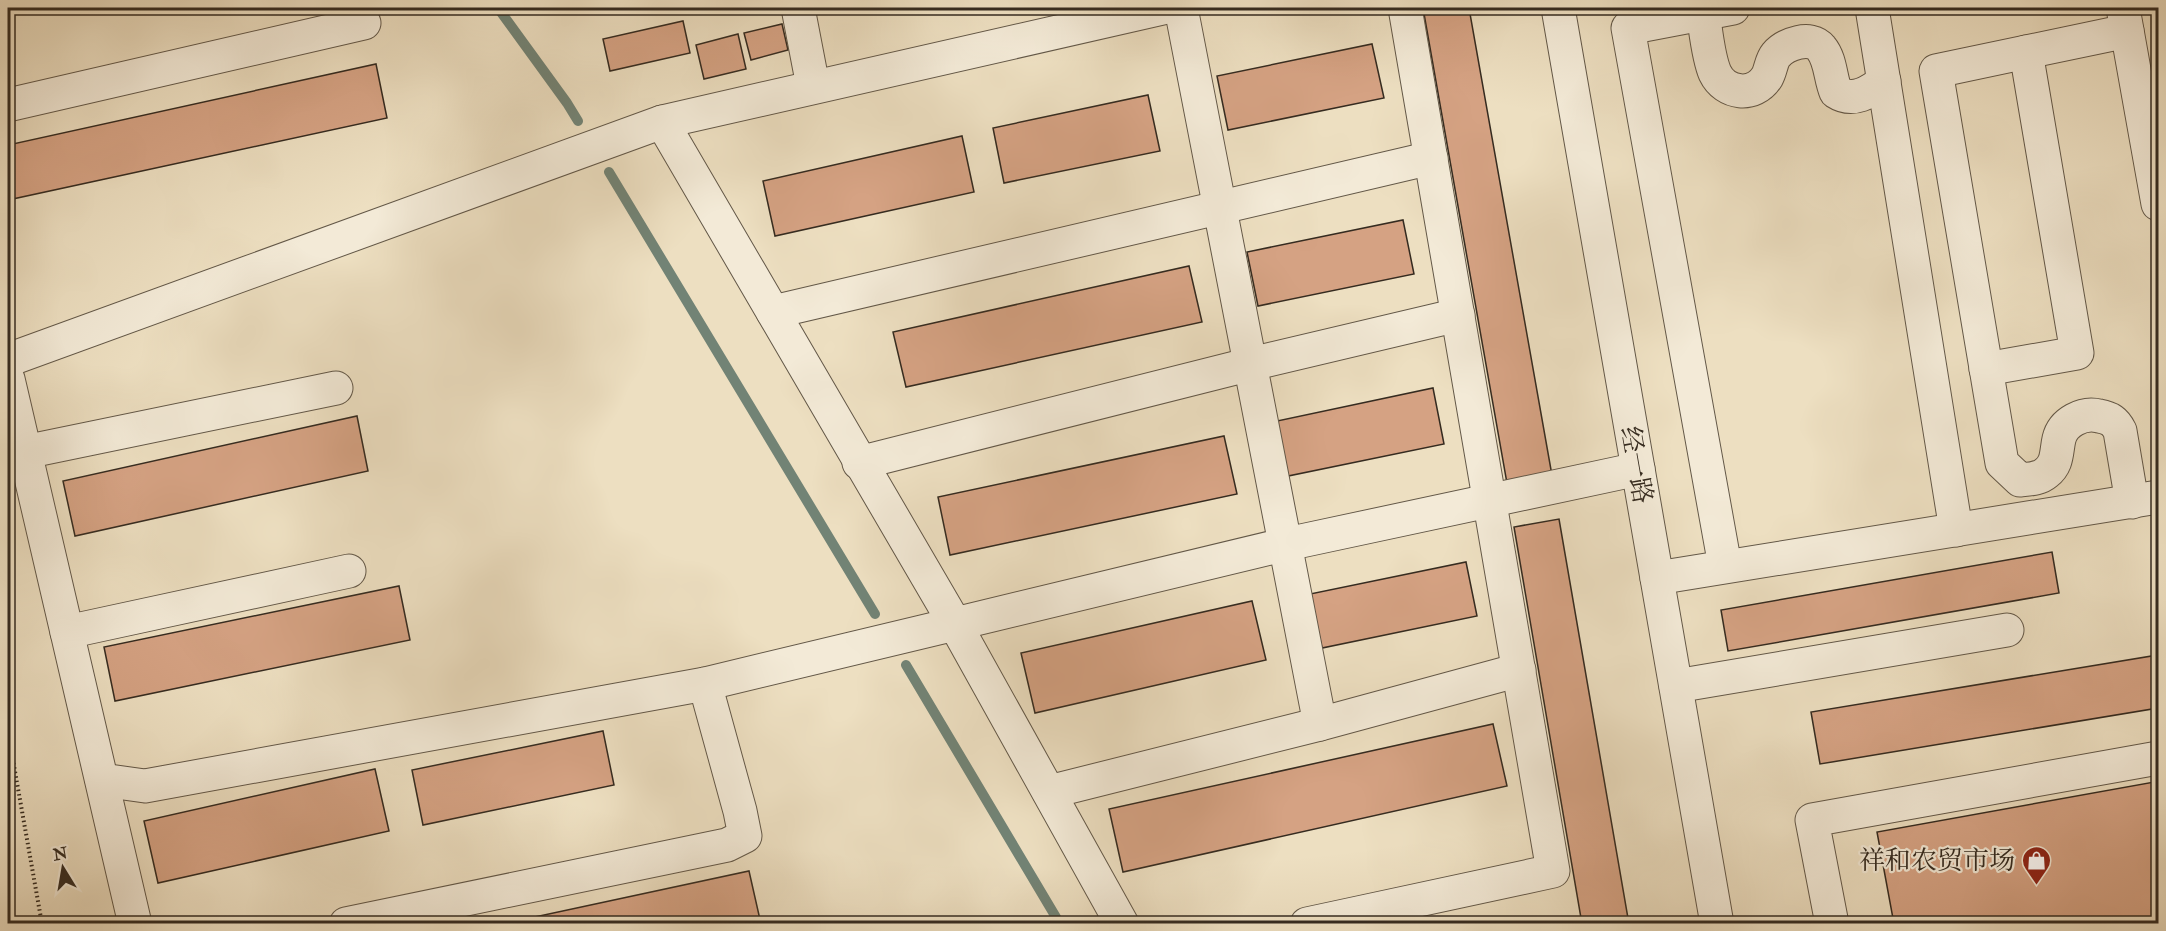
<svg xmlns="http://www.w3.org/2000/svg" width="2166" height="931" font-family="'IM FELL Double Pica','Noto Serif SC',serif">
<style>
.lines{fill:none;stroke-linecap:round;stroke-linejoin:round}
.stream{stroke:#728375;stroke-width:10}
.building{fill:#d5a283;stroke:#352b20;stroke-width:1.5}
.minor-casing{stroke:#635848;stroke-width:35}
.path{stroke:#352b20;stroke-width:4;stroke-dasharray:1.5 3;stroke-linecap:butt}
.minor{stroke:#f3ead7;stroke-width:33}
.labels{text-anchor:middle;stroke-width:4.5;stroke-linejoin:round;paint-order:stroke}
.street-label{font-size:26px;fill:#352b20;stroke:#f3ead7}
.poi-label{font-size:26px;fill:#352b20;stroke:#f3ead7;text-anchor:end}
</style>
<rect width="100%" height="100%" fill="#eddfc1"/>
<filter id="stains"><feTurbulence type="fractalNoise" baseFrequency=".00333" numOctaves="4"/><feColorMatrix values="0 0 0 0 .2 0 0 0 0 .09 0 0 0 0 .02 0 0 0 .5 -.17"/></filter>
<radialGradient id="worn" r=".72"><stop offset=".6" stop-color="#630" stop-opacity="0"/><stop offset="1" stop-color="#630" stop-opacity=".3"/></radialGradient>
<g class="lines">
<g class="stream">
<polyline points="498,8 567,103 578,121"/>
<polyline points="609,172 875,614"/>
<polyline points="906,665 1060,924"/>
</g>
</g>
<g class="building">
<polygon points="823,8 854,8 824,14"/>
<polygon points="1423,8 1469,8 1553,481 1508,489"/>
<polygon points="683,21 690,53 610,71 603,39"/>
<polygon points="782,24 788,50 751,60 744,33"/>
<polygon points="738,34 746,69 704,79 696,45"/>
<polygon points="1372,44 1384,98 1228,130 1217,76"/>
<polygon points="376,64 387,118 8,200 8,145"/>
<polygon points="1148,95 1160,151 1004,183 993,128"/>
<polygon points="962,136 974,192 775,236 763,181"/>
<polygon points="1403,220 1414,274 1258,306 1247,252"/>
<polygon points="1189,266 1202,322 906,387 893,332"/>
<polygon points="1433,388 1444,444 1288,476 1277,421"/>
<polygon points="357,416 368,471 75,536 63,481"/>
<polygon points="1224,436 1237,494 950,555 938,497"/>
<polygon points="1559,519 1629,924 1582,924 1514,527"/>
<polygon points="2052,552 2059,593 1728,651 1721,610"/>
<polygon points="1466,562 1477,616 1322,648 1310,594"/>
<polygon points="399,586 410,640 115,701 104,647"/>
<polygon points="1252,601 1266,660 1035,713 1021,653"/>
<polygon points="2158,655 2158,708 1820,764 1811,712"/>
<polygon points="1493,724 1507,786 1123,872 1109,809"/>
<polygon points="603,731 614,785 423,825 412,770"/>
<polygon points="375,769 389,831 158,883 144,821"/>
<polygon points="2154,782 2158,805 2158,924 1894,924 1877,832"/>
<polygon points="749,871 761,924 502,924"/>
</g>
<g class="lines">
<defs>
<g id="minor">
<polyline points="798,8 813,86"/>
<polyline points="1181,8 1320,724"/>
<polyline points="1558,8 1717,924"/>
<polyline points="1872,8 1956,530"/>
<polyline points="2123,8 2158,204"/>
<path d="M 1703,13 C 1706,31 1708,57 1715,73 C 1725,94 1754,98 1767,77 C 1771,70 1771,61 1776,55 C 1785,44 1811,35 1821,48 C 1831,60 1830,78 1836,92 C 1853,103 1870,92 1884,81"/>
<path d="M 2127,31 L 1936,71 L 2002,463 L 2020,480 C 2030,479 2039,479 2046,473 C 2058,464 2056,452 2059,439 C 2063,422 2083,412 2099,416 C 2110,418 2115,421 2120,431 L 2132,502"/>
<polyline points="8,105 364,23"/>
<polyline points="662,122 955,624 1287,544 1638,469"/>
<polyline points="773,312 1431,158"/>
<polyline points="8,360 662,122 1163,8"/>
<polyline points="1986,369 2077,353 2026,52"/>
<polyline points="8,379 135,924"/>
<polyline points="25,452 336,388"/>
<polyline points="859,463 1251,364 1458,315"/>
<polyline points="1725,566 1628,28 1733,8"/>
<polyline points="1657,578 2158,497"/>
<polyline points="67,632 349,571"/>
<polyline points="1676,686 2007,630"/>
<polyline points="102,780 145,786 705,684 955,624 1122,924"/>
<polyline points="1049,792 1320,724 1519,670"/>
<polyline points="346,924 727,845 745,836 740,811 705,684"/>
<polyline points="1307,924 1553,871 1405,8"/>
<polyline points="1832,924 1812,820 2158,758"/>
</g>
</defs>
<use href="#minor" class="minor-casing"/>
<polyline class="path" points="8,732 42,924"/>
<use href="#minor" class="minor"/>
</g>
<defs>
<symbol id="shop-pin" viewBox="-11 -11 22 30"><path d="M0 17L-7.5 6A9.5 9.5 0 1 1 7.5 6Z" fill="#8f2418" stroke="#f3ead7"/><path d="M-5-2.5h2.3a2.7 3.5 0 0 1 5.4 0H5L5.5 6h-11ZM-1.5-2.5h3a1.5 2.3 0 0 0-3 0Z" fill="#fff"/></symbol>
</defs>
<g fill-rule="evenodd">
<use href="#shop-pin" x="2020" y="844" width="33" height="45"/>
</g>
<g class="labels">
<g class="street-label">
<text transform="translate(1637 465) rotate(80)" y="9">经一路</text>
</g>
<g class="poi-label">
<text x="2015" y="869">祥和农贸市场</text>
</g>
</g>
<rect width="2166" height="931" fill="none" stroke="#eddfc1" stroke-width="30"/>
<rect x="9" y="9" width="2148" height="913" fill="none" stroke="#352b20" stroke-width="3"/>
<rect x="15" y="15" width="2136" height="901" fill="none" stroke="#352b20" stroke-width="1.5"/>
<g transform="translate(63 868) rotate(349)" stroke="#f3ead7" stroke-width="4.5" paint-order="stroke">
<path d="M0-4.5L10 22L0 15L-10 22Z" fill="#352b20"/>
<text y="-9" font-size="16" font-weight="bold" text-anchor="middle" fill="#352b20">N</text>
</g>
<rect width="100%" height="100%" filter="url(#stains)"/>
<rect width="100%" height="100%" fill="url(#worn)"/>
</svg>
